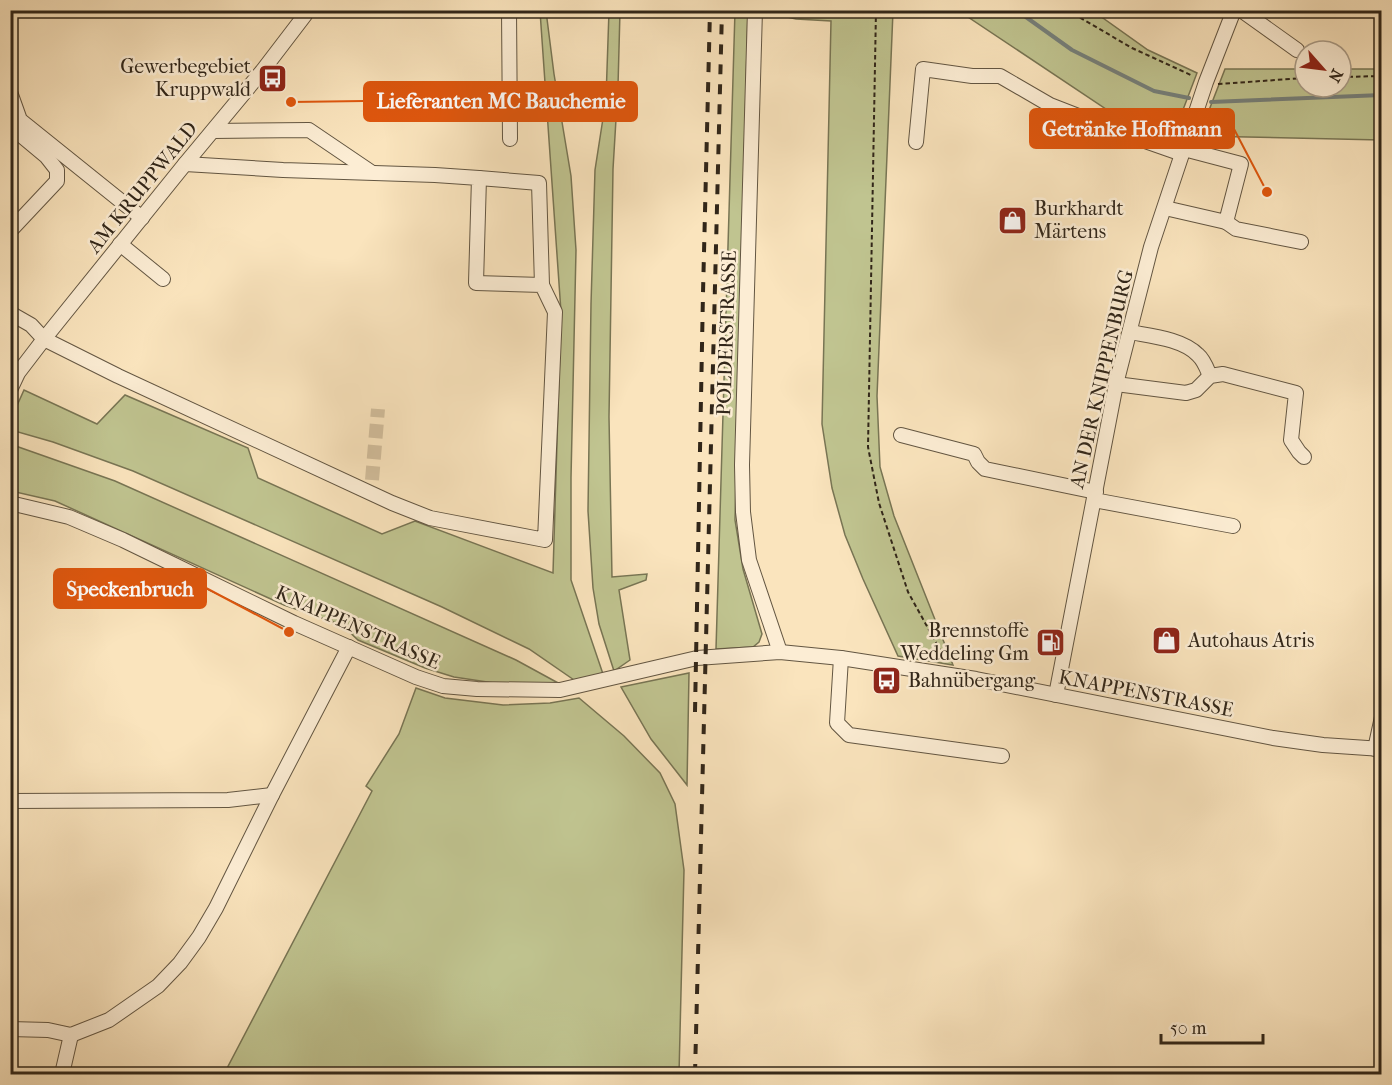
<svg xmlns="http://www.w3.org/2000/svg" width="1392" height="1085" font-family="'IM FELL French Canon',serif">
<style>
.green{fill:#c0c490;stroke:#787554;stroke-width:1.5}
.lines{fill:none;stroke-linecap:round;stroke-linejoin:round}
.stream{stroke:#76807b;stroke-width:4}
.minor-tunnel{stroke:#d2be9c;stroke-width:14;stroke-dasharray:14 7;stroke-linecap:butt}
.minor-casing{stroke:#635642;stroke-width:16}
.path{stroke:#312619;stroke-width:2;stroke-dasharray:4.5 3;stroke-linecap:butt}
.minor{stroke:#fcedd4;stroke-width:14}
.rail{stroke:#312619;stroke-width:4;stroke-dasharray:10 10;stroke-linecap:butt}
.labels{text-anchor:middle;stroke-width:5;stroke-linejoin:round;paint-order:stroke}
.poi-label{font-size:20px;fill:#312619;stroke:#fcedd4;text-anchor:start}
.street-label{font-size:20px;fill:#312619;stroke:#fcedd4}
.leader{fill:none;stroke:#df560d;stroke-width:2}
.callout-dot{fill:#df560d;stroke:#fcedd4;stroke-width:2}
.callout{fill:#df560d;stroke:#df560d;stroke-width:2}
.callout-label{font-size:21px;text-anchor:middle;font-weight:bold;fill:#fff}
</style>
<rect width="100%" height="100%" fill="#fae4bd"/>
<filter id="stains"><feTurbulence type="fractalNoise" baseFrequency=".00333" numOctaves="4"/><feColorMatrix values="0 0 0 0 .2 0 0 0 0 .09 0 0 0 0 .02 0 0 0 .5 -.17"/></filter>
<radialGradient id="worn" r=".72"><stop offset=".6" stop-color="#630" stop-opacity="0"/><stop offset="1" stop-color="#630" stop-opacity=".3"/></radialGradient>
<g class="green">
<polygon points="748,10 735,520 743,569 762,634 759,642 753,647 716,649 735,11"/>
<polygon points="540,11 546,11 554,74 571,176 576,250 571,478 571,580 603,674 577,682 529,649 442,607 133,471 53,442 11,430 11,419 24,390 97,424 125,395 248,448 258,478 382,534 415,521 553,573 561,312"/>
<polygon points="609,11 620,11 618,86 613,169 609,417 612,577 647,574 646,580 619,590 630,660 614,671 599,624 593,588 588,511 591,304 595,170 606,99"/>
<polygon points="767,11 893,11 877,396 880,467 894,516 953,665 898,656 863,579 845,535 832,488 822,424 831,21 796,19 770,13"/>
<polygon points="959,11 1093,11 1148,50 1197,73 1173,136 1112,113"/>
<polygon points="1225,69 1305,69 1305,87 1341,87 1341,69 1381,69 1381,140 1199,136"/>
<polygon points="10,444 115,481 516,660 560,684 494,683 454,677 425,668 358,640 342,625 284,605 55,501 11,491"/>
<polygon points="689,673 687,785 651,739 621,687"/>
<polygon points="416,688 445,698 503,705 550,703 579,698 624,736 660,773 675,804 684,870 679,1074 224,1074 372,791 366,786 399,734"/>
</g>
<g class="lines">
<g class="stream">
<polyline points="1016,10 1072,50 1154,91 1189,98"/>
<polyline points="1211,102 1382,95"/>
</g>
<polyline class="minor-tunnel" points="372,480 378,409"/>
<defs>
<g id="minor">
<polyline points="509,10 510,139"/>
<polyline points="755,10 742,465 743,512 749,560 780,652"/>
<polyline points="1241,10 1297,50"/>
<polyline points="10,92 20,120 142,218"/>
<polyline points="10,126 46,156 57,170 57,181 10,231"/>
<polyline points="213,131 309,130 371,172"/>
<polyline points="916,142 923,69 972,76 1000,76 1050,105 1122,133 1182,154"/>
<polyline points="479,178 539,183 542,285"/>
<polyline points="1165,208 1226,222 1241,164 1184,149"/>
<polyline points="1226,222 1236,229 1301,242"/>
<polyline points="120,244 163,279"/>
<polyline points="10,313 31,325 44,339 118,376 392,503 430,518 545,540 555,312 542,285 476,283 479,178 435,175 283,170 185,164"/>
<path d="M 1130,332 C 1151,336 1183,339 1198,355 C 1204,360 1207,369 1210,376"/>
<polyline points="1116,384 1186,393 1196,390 1210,376 1223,374 1296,393 1291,440 1299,452 1304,457"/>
<polyline points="10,390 18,373 44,339 185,164 263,70 305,15 306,10"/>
<polyline points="901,435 974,454 978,462 985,469 1096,492"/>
<polyline points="1094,500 1233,526"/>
<polyline points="10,503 69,517 123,540 294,623 416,677 443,686 477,689 560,690 697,658 780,652 841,658 976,679 1273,738 1323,745 1382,749"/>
<polyline points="841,658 837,723 849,735 1002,756"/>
<polyline points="1056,695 1116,384 1151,247 1206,82 1234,10"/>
<polyline points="1375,749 1382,717"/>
<polyline points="10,801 228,800 272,795"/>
<polyline points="10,1029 48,1030 71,1035 109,1020 158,986 180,963 199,937 216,908 272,795 349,647"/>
<polyline points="62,1074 71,1035"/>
</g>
</defs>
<use href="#minor" class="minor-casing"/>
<g class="path">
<polyline points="876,10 868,447 879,503 908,592 939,648 945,662"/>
<polyline points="1067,10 1132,48 1193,76"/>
<polyline points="1341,77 1382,76"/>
<polyline points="1218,84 1305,78"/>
</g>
<use href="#minor" class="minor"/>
<g class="rail">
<polyline points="695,712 703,293 710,10"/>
<polyline points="695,1074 722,10"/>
</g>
</g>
<defs>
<symbol id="bus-square" viewBox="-11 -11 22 22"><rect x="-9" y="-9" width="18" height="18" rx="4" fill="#8f2418" stroke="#fcedd4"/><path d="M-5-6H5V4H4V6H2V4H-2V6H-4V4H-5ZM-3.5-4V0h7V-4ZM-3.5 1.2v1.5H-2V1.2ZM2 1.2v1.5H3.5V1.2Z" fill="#fff"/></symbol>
<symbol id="shop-square" viewBox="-11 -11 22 22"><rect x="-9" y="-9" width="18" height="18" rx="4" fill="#8f2418" stroke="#fcedd4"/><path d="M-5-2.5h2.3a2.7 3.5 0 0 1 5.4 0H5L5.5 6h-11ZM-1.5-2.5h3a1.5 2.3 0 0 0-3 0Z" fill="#fff"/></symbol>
<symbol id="fuel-square" viewBox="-11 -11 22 22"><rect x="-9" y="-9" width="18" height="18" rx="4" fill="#8f2418" stroke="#fcedd4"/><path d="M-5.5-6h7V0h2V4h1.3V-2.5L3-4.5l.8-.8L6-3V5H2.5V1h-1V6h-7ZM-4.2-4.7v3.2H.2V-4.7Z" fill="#fff"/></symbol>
</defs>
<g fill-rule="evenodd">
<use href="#bus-square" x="256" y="62" width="33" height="33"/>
<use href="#shop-square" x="996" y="204" width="33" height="33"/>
<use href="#shop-square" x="1150" y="624" width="33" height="33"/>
<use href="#fuel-square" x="1034" y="626" width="33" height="33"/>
<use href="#bus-square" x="870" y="664" width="33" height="33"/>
</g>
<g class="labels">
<g class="poi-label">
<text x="251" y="73" text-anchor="end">Gewerbegebiet<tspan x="251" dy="23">Kruppwald</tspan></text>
<text x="1034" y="215">Burkhardt<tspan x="1034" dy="23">Märtens</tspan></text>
<text x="1029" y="637" text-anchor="end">Brennstoffe<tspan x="1029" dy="23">Weddeling Gm</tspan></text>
<text x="1188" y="647">Autohaus Atris</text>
<text x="908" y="687">Bahnübergang</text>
</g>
<g class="street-label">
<text transform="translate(142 187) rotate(-51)" y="7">AM KRUPPWALD</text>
<text transform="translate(726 333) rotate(-88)" y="7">POLDERSTRASSE</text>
<text transform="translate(1101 379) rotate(-77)" y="7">AN DER KNIPPENBURG</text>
<text transform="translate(358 627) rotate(24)" y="7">KNAPPENSTRASSE</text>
<text transform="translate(1146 693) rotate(11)" y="7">KNAPPENSTRASSE</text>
</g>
</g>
<path class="leader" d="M291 102L364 101M1267 192L1234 129M289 632L206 588"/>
<g class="callout-dot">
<circle cx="291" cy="102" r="6"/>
<circle cx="1267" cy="192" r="6"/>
<circle cx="289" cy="632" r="6"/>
</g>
<g class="callout">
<rect x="364" y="82" width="273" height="39" rx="6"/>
<rect x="1030" y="109" width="204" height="39" rx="6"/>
<rect x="54" y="569" width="152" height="39" rx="6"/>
</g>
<g class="callout-label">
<text x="501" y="108">Lieferanten MC Bauchemie</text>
<text x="1132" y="136">Getränke Hoffmann</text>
<text x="130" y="596">Speckenbruch</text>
</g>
<rect width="1392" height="1085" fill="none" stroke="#fae4bd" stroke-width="36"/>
<rect x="12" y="12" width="1368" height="1061" fill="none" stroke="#312619" stroke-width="3"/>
<rect x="18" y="18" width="1356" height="1049" fill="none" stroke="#312619" stroke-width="1.5"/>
<g transform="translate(1323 69) rotate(118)"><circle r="28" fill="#fcedd4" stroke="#ab9d89" stroke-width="1.5"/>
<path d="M0-4.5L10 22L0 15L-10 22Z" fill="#8f2418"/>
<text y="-9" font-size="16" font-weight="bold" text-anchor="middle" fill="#312619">N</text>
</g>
<path d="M1161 1034v9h102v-9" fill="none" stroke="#312619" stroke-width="3"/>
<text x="1170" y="1034" font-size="18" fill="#312619" stroke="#fcedd4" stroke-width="4.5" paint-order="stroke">50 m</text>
<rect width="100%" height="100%" filter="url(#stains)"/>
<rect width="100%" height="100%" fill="url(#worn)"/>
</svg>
